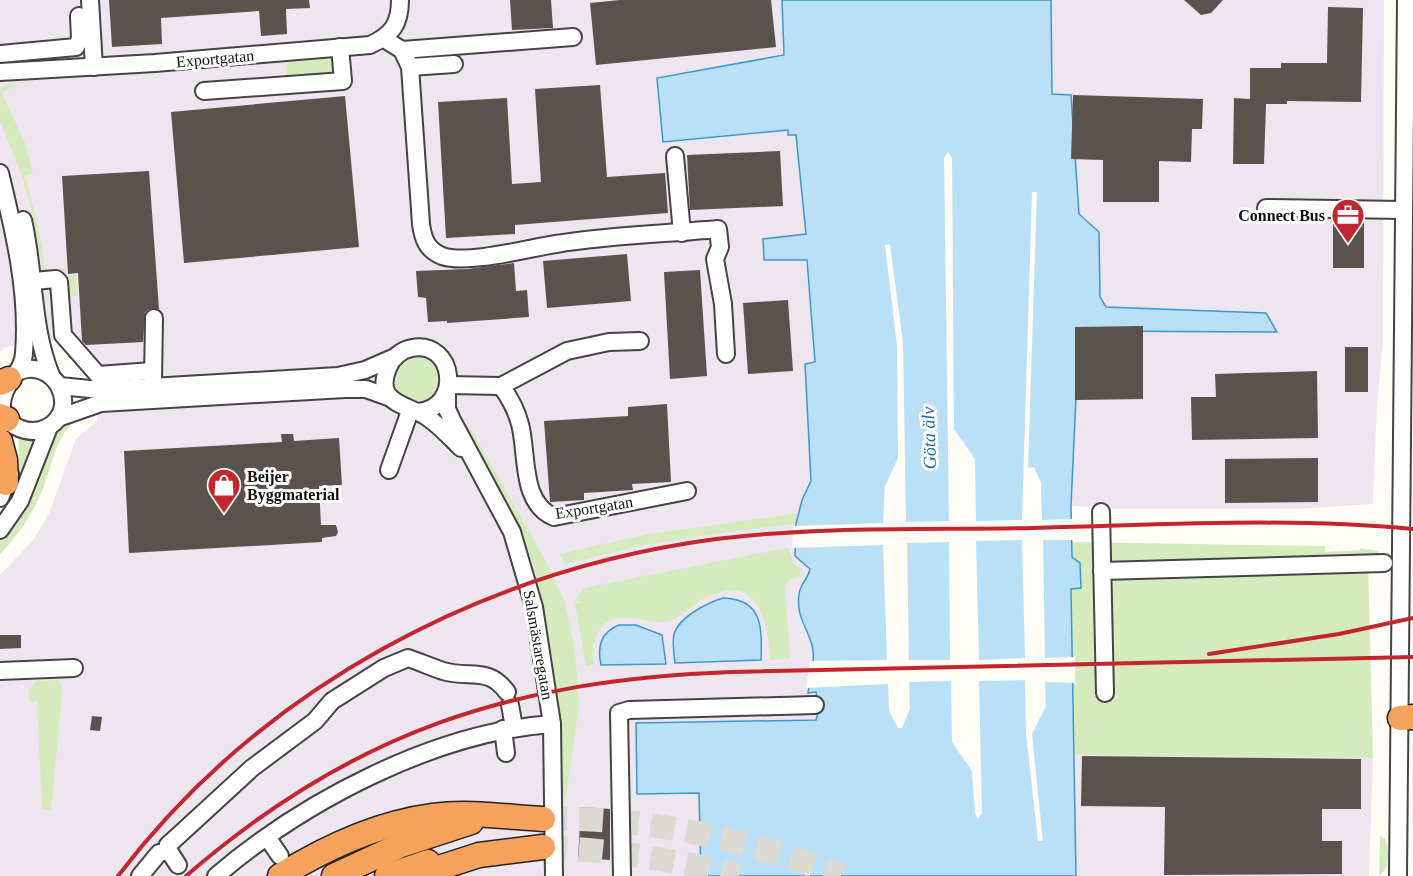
<svg xmlns="http://www.w3.org/2000/svg" width="1413" height="876" font-family="Georgia,serif">
<style>
.industrial{fill:#eee6ef}
.green{fill:#d5ebbd}
.water{fill:#b9e0f7;stroke:#3f96cf;stroke-width:1.5}
.pier{fill:#fffdf5;fill-rule:evenodd}
.building{fill:#5a524d}
.lines{fill:none;stroke-linecap:round;stroke-linejoin:round}
.highway-tunnel{stroke:#dbdad3;stroke-width:24;stroke-dasharray:24 12;stroke-linecap:butt}
.minor-casing{stroke:#444;stroke-width:20}
.highway-casing{stroke:#222;stroke-width:27}
.minor{stroke:#fff;stroke-width:16}
.highway{stroke:#f5a25d;stroke-width:24}
.rail{stroke:#c4262e;stroke-width:4}
.labels{text-anchor:middle;stroke-width:6;stroke-linejoin:round;paint-order:stroke}
.street-label{font-size:16px;fill:#111;stroke:#fff}
.poi-label{font-size:16px;font-weight:bold;fill:#111;stroke:#fff;text-anchor:end}
.water-label{font-size:18px;font-style:italic;fill:#1768a6;stroke:#fff}
</style>
<rect width="100%" height="100%" fill="#fffdf5"/>
<g class="industrial">
<polygon points="0,0 782,0 784,55 657,78 796,135 807,234 764,239 764,260 806,260 815,362 805,364 811,481 802,500 796,524 795,555 810,569 809,578 798,593 801,623 812,644 813,658 808,692 816,692 819,710 816,719 636,723 699,792 701,876 0,876 0,575 34,539 50,511 76,439 97,421 95,379 57,340 5,347 0,352"/>
<polygon points="1051,0 1384,0 1383,341 1377,404 1373,504 1296,509 1117,509 1071,506 1079,331 1276,332 1266,313 1106,307 1100,297 1099,232 1079,215 1070,95 1052,94"/>
<polygon points="1073,755 1373,758 1369,876 1076,876"/>
</g>
<g class="green">
<polygon points="332,59 333,73 286,76 287,62"/>
<polygon points="29,82 15,85 2,93 26,145 33,173 25,175 38,226 45,267 49,270 66,269 66,275 76,275 77,296 68,297 43,273 34,220 22,176 0,121 0,88 12,83"/>
<circle cx="417" cy="379" r="22"/>
<path d="M 78,418 C 56,436 54,458 45,483 C 36,509 19,535 0,554 L 0,538 C 14,509 45,423 78,418 Z"/>
<polygon points="460,423 465,423 472,431 548,565 565,602 575,652 579,705 566,796 563,801 556,680 534,566 502,493"/>
<path d="M 18,436 L 38,438 L 25,482 L 0,516 C 16,492 21,465 18,436 Z"/>
<path d="M 800,513 L 796,524 C 718,532 641,543 566,564 L 559,554 L 649,534 Z"/>
<polygon points="1072,542 1325,546 1325,552 1360,550 1360,548 1378,551 1380,556 1368,560 1373,758 1073,755 1071,589 1081,587 1072,558"/>
<path d="M 786,548 L 789,548 L 793,562 L 803,571 L 798,578 L 790,579 L 785,586 L 790,659 L 770,660 C 768,622 758,571 707,597 C 694,603 685,615 672,620 C 648,629 618,603 600,630 C 592,642 592,652 594,665 L 586,666 L 575,604 L 581,602 L 575,600 L 584,588 Z"/>
<polygon points="59,680 62,688 61,704 51,811 42,809 37,701 29,701 28,691 36,681"/>
<path d="M 1380,836 L 1385,839 C 1390,851 1390,868 1379,876 Z"/>
</g>
<g class="water">
<path d="M 782,0 L 1051,0 L 1052,94 L 1071,95 L 1079,214 L 1099,232 L 1100,297 L 1106,307 L 1266,313 L 1277,332 L 1079,331 L 1071,506 L 1072,557 L 1080,563 L 1081,588 L 1071,589 L 1076,876 L 701,876 L 699,793 L 637,794 L 636,723 L 816,720 L 819,710 L 816,692 L 808,693 C 810,678 816,660 812,645 C 807,627 796,616 799,595 C 799,586 808,579 810,569 L 795,556 L 796,524 L 802,500 L 811,481 L 805,364 L 815,362 L 807,260 L 764,260 L 763,239 L 806,234 L 796,135 L 788,135 L 788,130 L 663,142 L 657,78 L 784,55 Z"/>
<path d="M 723,598 C 763,599 762,628 761,660 L 675,663 C 674,654 672,643 674,634 C 679,617 707,603 723,598 Z"/>
<path d="M 619,625 L 636,625 L 662,635 L 666,664 L 601,665 C 597,647 601,632 619,625 Z"/>
</g>
<path class="pier" d="M 948,152 L 952,158 L 954,429 L 975,459 L 976,521 L 1022,520 L 1032,192 L 1037,192 L 1028,468 L 1034,467 L 1041,483 L 1042,520 L 1074,519 L 1075,540 L 1043,540 L 1045,658 L 1075,657 L 1075,683 L 1045,682 L 1046,706 L 1032,734 L 1043,841 L 1038,841 L 1026,734 L 1025,680 L 979,681 L 982,813 L 978,819 L 975,814 L 972,771 L 952,742 L 951,681 L 909,682 L 910,709 L 902,728 L 898,728 L 889,711 L 888,684 L 806,688 L 810,661 L 887,660 L 883,545 L 792,548 L 793,526 L 883,523 L 885,486 L 898,458 L 897,346 L 885,245 L 890,244 L 903,343 L 906,522 L 949,521 L 944,158 ZM 1022,540 L 1025,658 L 979,660 L 976,541 ZM 949,542 L 950,660 L 909,660 L 907,543 Z"/>
<g class="building">
<polygon points="109,0 309,0 310,8 286,9 287,34 261,36 259,11 161,18 162,44 112,47"/>
<polygon points="510,0 551,0 553,28 512,30"/>
<polygon points="620,0 771,0 776,47 596,65 590,3"/>
<polygon points="1184,0 1223,0 1211,13 1201,15"/>
<polygon points="1328,7 1363,8 1361,102 1287,101 1287,104 1266,104 1264,164 1233,164 1234,98 1250,99 1250,68 1281,68 1281,63 1327,63"/>
<polygon points="600,85 607,177 665,173 668,213 515,225 515,234 446,238 438,102 507,98 512,184 541,182 535,89"/>
<polygon points="1073,95 1203,99 1202,129 1192,129 1191,162 1159,161 1159,202 1103,202 1103,160 1071,159"/>
<polygon points="345,96 359,247 184,263 171,112"/>
<polygon points="780,151 783,206 690,210 687,155"/>
<polygon points="149,171 159,309 149,309 145,313 143,342 86,345 82,341 78,273 68,274 62,176"/>
<rect x="1333" y="220" width="31" height="48"/>
<polygon points="627,254 631,301 547,308 543,261"/>
<polygon points="514,263 516,291 527,290 529,317 447,323 447,321 428,322 426,298 418,297 416,271 467,269"/>
<polygon points="700,270 707,376 670,379 664,272"/>
<polygon points="788,300 793,371 748,374 743,303"/>
<polygon points="1143,326 1143,399 1075,400 1075,327"/>
<rect x="1345" y="347" width="23" height="45"/>
<polygon points="1317,371 1318,438 1192,440 1191,397 1216,397 1215,374"/>
<polygon points="667,404 671,482 632,484 633,490 584,493 584,500 550,502 544,421 628,416 628,407"/>
<polygon points="281,434 293,434 294,441 339,438 342,485 319,486 321,525 336,525 338,532 336,536 322,538 322,542 129,553 124,451 282,442"/>
<polygon points="1318,458 1318,502 1225,503 1225,459"/>
<polygon points="0,635 21,635 21,648 0,649"/>
<polygon points="92,716 102,717 100,731 90,730"/>
<polygon points="1082,756 1361,759 1361,809 1322,809 1322,841 1342,841 1342,874 1164,875 1165,807 1081,806"/>
<polygon points="581,807 610,809 610,860 578,858"/>
</g>
<g class="lines">
<g class="highway-tunnel">
<path d="M 543,819 C 645,816 746,839 841,876"/>
<path d="M 543,847 C 608,850 676,859 739,876"/>
</g>
<defs>
<g id="minor">
<polyline points="90,0 94,67"/>
<path d="M 384,39 L 402,50 L 410,67 L 421,224 C 423,239 427,250 442,256 C 467,265 529,248 556,244 C 609,235 664,234 718,229 L 720,247 L 715,259 L 723,304 L 726,354"/>
<polyline points="402,50 573,37"/>
<polyline points="0,54 76,47 80,39 79,16"/>
<polyline points="410,67 454,64"/>
<path d="M 0,72 L 155,63 L 370,45 C 392,35 400,24 400,0"/>
<polyline points="204,91 343,81 340,47"/>
<polyline points="675,156 682,233"/>
<path d="M 0,173 C 14,231 29,292 24,353 C 23,375 0,383 2,409 C 7,427 29,436 46,428 C 83,410 54,355 17,372"/>
<polyline points="1266,208 1403,210"/>
<path d="M 23,220 C 35,271 31,327 51,375"/>
<polyline points="34,281 56,279 59,282 63,335 98,375 152,371"/>
<polyline points="153,380 154,318"/>
<polyline points="449,385 501,386 567,351 609,342 640,341"/>
<polyline points="60,386 100,390 338,376 365,370 395,357"/>
<path d="M 501,386 C 510,398 516,409 520,424 C 528,454 520,503 554,517 L 687,491"/>
<polyline points="447,393 447,409 452,420 512,532 534,607 552,724 554,876"/>
<path d="M 418,412 C 463,408 455,340 412,348 C 401,350 392,358 388,368 C 373,404 409,405 427,417 C 440,426 450,437 461,448"/>
<polyline points="58,418 101,403 345,389 366,389 391,398"/>
<polyline points="389,470 410,411"/>
<polyline points="0,498 10,474"/>
<polyline points="1101,512 1105,693"/>
<polyline points="0,530 20,501 49,427"/>
<polyline points="1102,571 1384,563"/>
<polyline points="0,671 74,668"/>
<polyline points="510,705 514,727"/>
<polyline points="503,729 506,753"/>
<polyline points="267,837 280,856"/>
<path d="M 178,865 L 169,851 L 168,845 L 178,836 L 252,768 L 315,721 L 332,701 L 384,668 L 408,658 C 420,662 431,667 443,671 C 470,679 488,666 507,692"/>
<polyline points="140,876 159,853 169,851"/>
<path d="M 216,876 C 304,801 435,732 552,724"/>
<polyline points="622,876 619,713 629,710 815,705"/>
<polyline points="1398,876 1406,0"/>
</g>
<g id="highway">
<polyline points="0,383 9,379"/>
<polyline points="0,416 7,419"/>
<polyline points="0,441 5,460 6,483"/>
<polyline points="1400,718 1413,717"/>
<path d="M 280,876 C 325,848 380,823 433,816 C 468,811 507,817 543,819"/>
<polyline points="334,876 401,845 471,822"/>
<polyline points="387,876 428,862"/>
<polyline points="414,876 479,855 543,847"/>
</g>
</defs>
<use href="#minor" class="minor-casing"/>
<use href="#highway" class="highway-casing"/>
<use href="#minor" class="minor"/>
<use href="#highway" class="highway"/>
<g class="rail">
<polyline points="1209,654 1339,634 1413,618"/>
<path d="M 118,876 C 262,687 483,570 716,539 C 821,526 928,530 1033,528 C 1159,525 1287,517 1413,529"/>
<path d="M 186,876 C 353,731 513,680 732,672 L 1413,657"/>
</g>
</g>
<defs>
<symbol id="office-pin" viewBox="-11 -11 22 30"><path d="M0 17L-7.5 6A9.5 9.5 0 1 1 7.5 6Z" fill="#c4262e" stroke="#fff"/><path d="M-6-3h4V-5.5h4V-3h4V5H-6ZM-1-4.5V-3h2v-1.5ZM-6 0V1H6V0Z" fill="#fff"/></symbol>
<symbol id="shop-pin" viewBox="-11 -11 22 30"><path d="M0 17L-7.5 6A9.5 9.5 0 1 1 7.5 6Z" fill="#c4262e" stroke="#fff"/><path d="M-5-2.5h2.3a2.7 3.5 0 0 1 5.4 0H5L5.5 6h-11ZM-1.5-2.5h3a1.5 2.3 0 0 0-3 0Z" fill="#fff"/></symbol>
</defs>
<g fill-rule="evenodd">
<use href="#office-pin" x="1329" y="196" width="38" height="52"/>
<use href="#shop-pin" x="205" y="466" width="38" height="52"/>
</g>
<g class="labels">
<g class="street-label">
<text transform="translate(215 58) rotate(-5)" y="6">Exportgatan</text>
<text transform="translate(594 507) rotate(-9)" y="6">Exportgatan</text>
<text transform="translate(539 645) rotate(80)" y="6">Salsmästaregatan</text>
</g>
<g class="poi-label">
<text x="1325" y="221">Connect Bus</text>
<text x="247" y="482" text-anchor="start">Beijer<tspan x="247" dy="18">Byggmaterial</tspan></text>
</g>
<g class="water-label">
<text transform="translate(929 438) rotate(-92)" y="6">Göta älv</text>
</g>
</g>
</svg>
